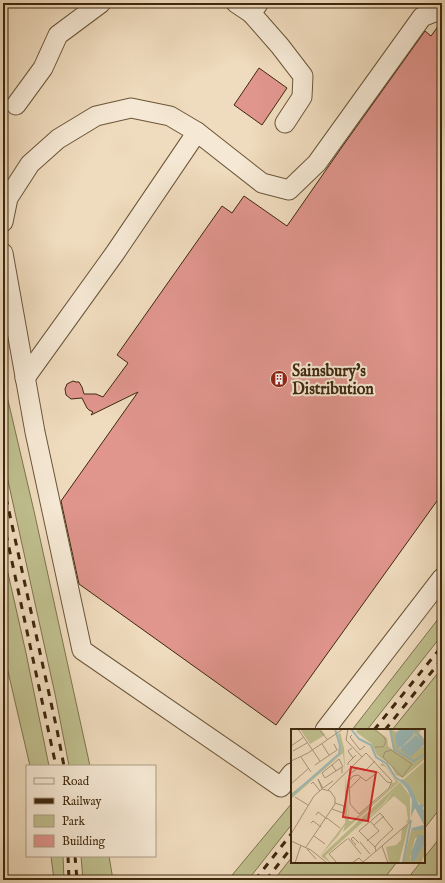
<svg xmlns="http://www.w3.org/2000/svg" width="445" height="883" font-family="'IM FELL English',serif">
<style>
.green{fill:#bfbe8d;stroke:#7f734d}
.building{fill:#e0958d;stroke:#3f280d}
.lines{fill:none;stroke-linecap:round;stroke-linejoin:round}
.minor-casing{stroke:#6b5539;stroke-width:21}
.minor{stroke:#f5e8d4;stroke-width:19}
.rail{stroke:#3f280d;stroke-width:3;stroke-dasharray:7 7;stroke-linecap:butt}
.labels{text-anchor:middle;stroke-width:4;stroke-linejoin:round;paint-order:stroke}
.poi-label{font-size:16px;font-weight:bold;fill:#3f280d;stroke:#f5e8d4;text-anchor:start}
.inset-river{fill:none;stroke:#9bb9b8;stroke-width:2}
.inset-road{fill:none;stroke:#a99377;stroke-width:1}
.view{fill:#d62828;fill-opacity:0.15;stroke:#d62828;stroke-width:2}
.inset-edge{fill:none;stroke:#3f280d;stroke-width:2}
</style>
<rect width="100%" height="100%" fill="#efdbbd"/>
<filter id="stains"><feTurbulence type="fractalNoise" baseFrequency=".005" numOctaves="4"/><feColorMatrix values="0 0 0 0 .2 0 0 0 0 .09 0 0 0 0 .02 0 0 0 .5 -.17"/></filter>
<radialGradient id="worn" r=".72"><stop offset=".6" stop-color="#630" stop-opacity="0"/><stop offset="1" stop-color="#630" stop-opacity=".3"/></radialGradient>
<g class="green">
<polygon points="3,379 34,511 90,766 69,766 55,694 3,458"/>
<polygon points="3,551 26,653 49,766 30,766 3,650"/>
<polygon points="442,614 442,635 367,730 352,730"/>
<polygon points="442,668 442,806 424,829 424,730 392,730"/>
<polygon points="292,803 292,824 248,880 228,880"/>
<polygon points="442,835 442,877 440,880 412,880 408,878 421,862 424,862 424,858"/>
<polygon points="51,856 63,856 64,880 54,880"/>
<polygon points="81,856 109,856 113,880 83,880"/>
<polygon points="292,857 292,862 397,862 383,880 274,880"/>
</g>
<g class="building">
<polygon points="442,21 442,494 276,725 79,584 61,501 138,392 91,415 93,412 89,410 87,408 82,398 71,399 66,395 65,389 67,384 73,381 76,382 79,382 82,387 84,394 96,394 103,397 128,363 117,355 222,206 232,213 244,196 287,226 342,147 425,31 431,36"/>
<polygon points="259,68 287,88 262,125 234,105"/>
</g>
<g class="lines">
<defs>
<g id="minor">
<polyline points="236,3 251,13 258,4"/>
<polyline points="251,13 280,46 303,76 302,97 285,123"/>
<polyline points="16,105 43,68 58,35 101,3"/>
<polyline points="3,222 8,198 30,164 58,139 96,116 131,108 170,116 197,132 262,183 289,190 317,163 422,17 442,9"/>
<polyline points="3,253 35,432 82,650 281,787 292,773"/>
<polyline points="25,378 115,253 197,132"/>
<polyline points="325,730 442,578"/>
</g>
</defs>
<use href="#minor" class="minor-casing"/>
<use href="#minor" class="minor"/>
<g class="rail">
<polyline points="3,484 57,730 64,766"/>
<polyline points="3,520 56,766"/>
<polyline points="374,730 442,646"/>
<polyline points="385,730 442,659"/>
<polyline points="68,856 69,880"/>
<polyline points="75,856 77,880"/>
<polyline points="255,880 292,833"/>
<polyline points="266,880 292,847"/>
</g>
</g>
<defs>
<symbol id="building-disc" viewBox="-11 -11 22 22"><circle r="9.5" fill="#8f2418" stroke="#f5e8d4"/><path d="M-4-6H4V6H1V3H-1V6H-4ZM-2.5-4.3h1.7v1.8h-1.7ZM.8-4.3h1.7v1.8H.8ZM-2.5-1h1.7V.8h-1.7ZM.8-1h1.7V.8H.8Z" fill="#fff"/></symbol>
</defs>
<g fill-rule="evenodd">
<use href="#building-disc" x="269" y="369" width="20" height="20"/>
</g>
<g class="labels">
<g class="poi-label">
<text x="292" y="376">Sainsbury's<tspan x="292" dy="18">Distribution</tspan></text>
</g>
</g>
<g transform="translate(291 729)">
<rect width="134" height="134" fill="#efdbbd"/>
<path d="M 9,0 L 30,0 L 34,6 L 19,15 ZM 67,0 L 84,0 L 96,9 L 97,17 L 102,21 L 99,0 L 105,3 L 110,0 L 104,5 L 109,20 L 123,23 L 134,16 L 125,6 L 110,17 L 124,5 L 121,0 L 131,0 L 128,4 L 134,11 L 134,30 L 112,49 L 105,46 L 100,36 L 86,26 L 80,14 L 65,3 ZM 49,3 L 53,19 L 54,42 L 52,24 L 0,70 L 1,64 L 48,27 L 50,18 L 47,6 ZM 134,32 L 134,75 L 130,77 L 112,51 ZM 91,34 L 95,37 L 102,48 L 108,53 L 52,103 L 57,85 L 55,43 L 58,92 L 61,92 L 98,60 L 101,54 L 105,53 L 95,38 L 89,36 ZM 54,44 L 56,83 L 55,90 L 54,96 L 47,107 L 29,127 L 54,94 ZM 109,53 L 119,67 L 119,93 L 115,94 L 117,90 L 115,77 L 103,67 L 76,92 L 75,91 L 95,73 L 102,62 L 93,74 L 34,127 L 40,134 L 30,127 ZM 118,94 L 108,134 L 98,134 L 95,118 L 105,116 L 110,111 L 111,100 ZM 134,99 L 134,106 L 124,109 L 119,129 L 124,132 L 134,114 L 134,125 L 130,134 L 112,134 L 120,102 Z" fill="#bfbe8d"/>
<path d="M 110,0 L 121,0 L 124,4 L 111,18 L 125,6 L 134,15 L 119,28 L 109,20 L 110,18 L 106,19 L 104,5 ZM 111,50 L 119,57 L 128,76 L 134,75 L 132,79 L 134,84 L 133,100 L 120,102 L 121,99 L 133,96 L 124,79 L 120,88 L 121,71 L 116,60 L 109,52 ZM 127,106 L 134,106 L 134,114 L 124,132 L 120,132 L 120,124 Z" fill="#9bb9b8"/>
<path class="inset-river" d="M 60,0 L 68,10 L 80,16 L 85,28 L 96,35 L 104,48 L 110,52M 99,0 L 103,20 L 123,32 L 134,25M 123,0 L 134,13M 0,67 L 48,25 L 49,17 L 44,0M 112,134 L 120,91"/>
<path class="inset-road" d="M 7,0 L 29,32M 57,0 L 55,11 L 71,28M 83,0 L 93,8 L 95,13 L 92,18 L 84,18M 29,2 L 37,11M 61,6 L 59,8 L 69,21 L 74,17M 31,15 L 38,26M 0,17 L 13,8M 61,19 L 57,22 L 62,29M 100,21 L 121,35 L 111,48 L 92,28 L 94,23 ZM 2,22 L 16,14M 10,28 L 20,43M 0,32 L 17,24 L 52,0M 24,36 L 46,21 L 43,15M 41,36 L 31,44 L 34,49 L 51,38 L 51,44M 57,36 L 57,34 L 65,26M 45,42 L 41,36 L 48,30 L 52,38M 60,44 L 67,39 L 74,42 L 84,32M 0,55 L 18,39M 20,55 L 22,53 L 29,62M 32,59 L 42,52M 59,59 L 70,48M 31,60 L 27,50 L 32,59M 37,61 L 75,24 L 101,52 L 98,59 L 68,85 L 59,75 L 58,52 L 62,47 L 67,46 L 75,52 L 87,43 L 96,53 L 100,54M 4,68 L 17,76M 41,80 L 52,84 L 53,77 L 44,74M 25,86 L 27,83 L 36,90M 36,89 L 49,99M 20,94 L 22,92 L 30,98M 83,96 L 93,87M 0,105 L 23,67 L 31,60 L 39,62 L 44,69 L 44,75 L 15,118M 23,107 L 34,115M 57,109 L 70,125M 0,112 L 20,121 L 36,134M 76,112 L 88,102 L 79,92M 69,113 L 79,125M 65,116 L 60,110 L 62,108 L 68,114M 91,117 L 97,134M 84,118 L 68,102 L 89,84 L 102,100 L 88,113 L 84,118 L 85,122M 16,120 L 25,130M 4,134 L 10,116M 46,134 L 38,125 L 56,110M 61,134 L 68,129 L 72,133M 71,134 L 119,93"/>
<path class="view" d="M 60,38 L 85,43 L 77,92 L 52,88 Z"/>
<rect width="134" height="134" class="inset-edge"/>
</g>
<rect width="445" height="883" fill="none" stroke="#efdbbd" stroke-width="16"/>
<rect x="4" y="4" width="437" height="875" fill="none" stroke="#3f280d" stroke-width="2"/>
<rect x="8" y="8" width="429" height="867" fill="none" stroke="#3f280d"/>
<rect x="26" y="765" width="130" height="92" fill="#f5e8d4" stroke="#ac9b84"/>
<rect x="34" y="778" width="20" height="6" fill="#f5e8d4" stroke="#ac9b84"/>
<text x="62" y="785" font-size="12" fill="#3f280d">Road</text>
<rect x="34" y="798" width="20" height="6" fill="#3f280d" stroke="#ac9b84"/>
<text x="62" y="805" font-size="12" fill="#3f280d">Railway</text>
<rect x="34" y="815" width="20" height="12" fill="#bfbe8d" stroke="#ac9b84"/>
<text x="62" y="825" font-size="12" fill="#3f280d">Park</text>
<rect x="34" y="835" width="20" height="12" fill="#e0958d" stroke="#ac9b84"/>
<text x="62" y="845" font-size="12" fill="#3f280d">Building</text>
<rect width="100%" height="100%" filter="url(#stains)"/>
<rect width="100%" height="100%" fill="url(#worn)"/>
</svg>
